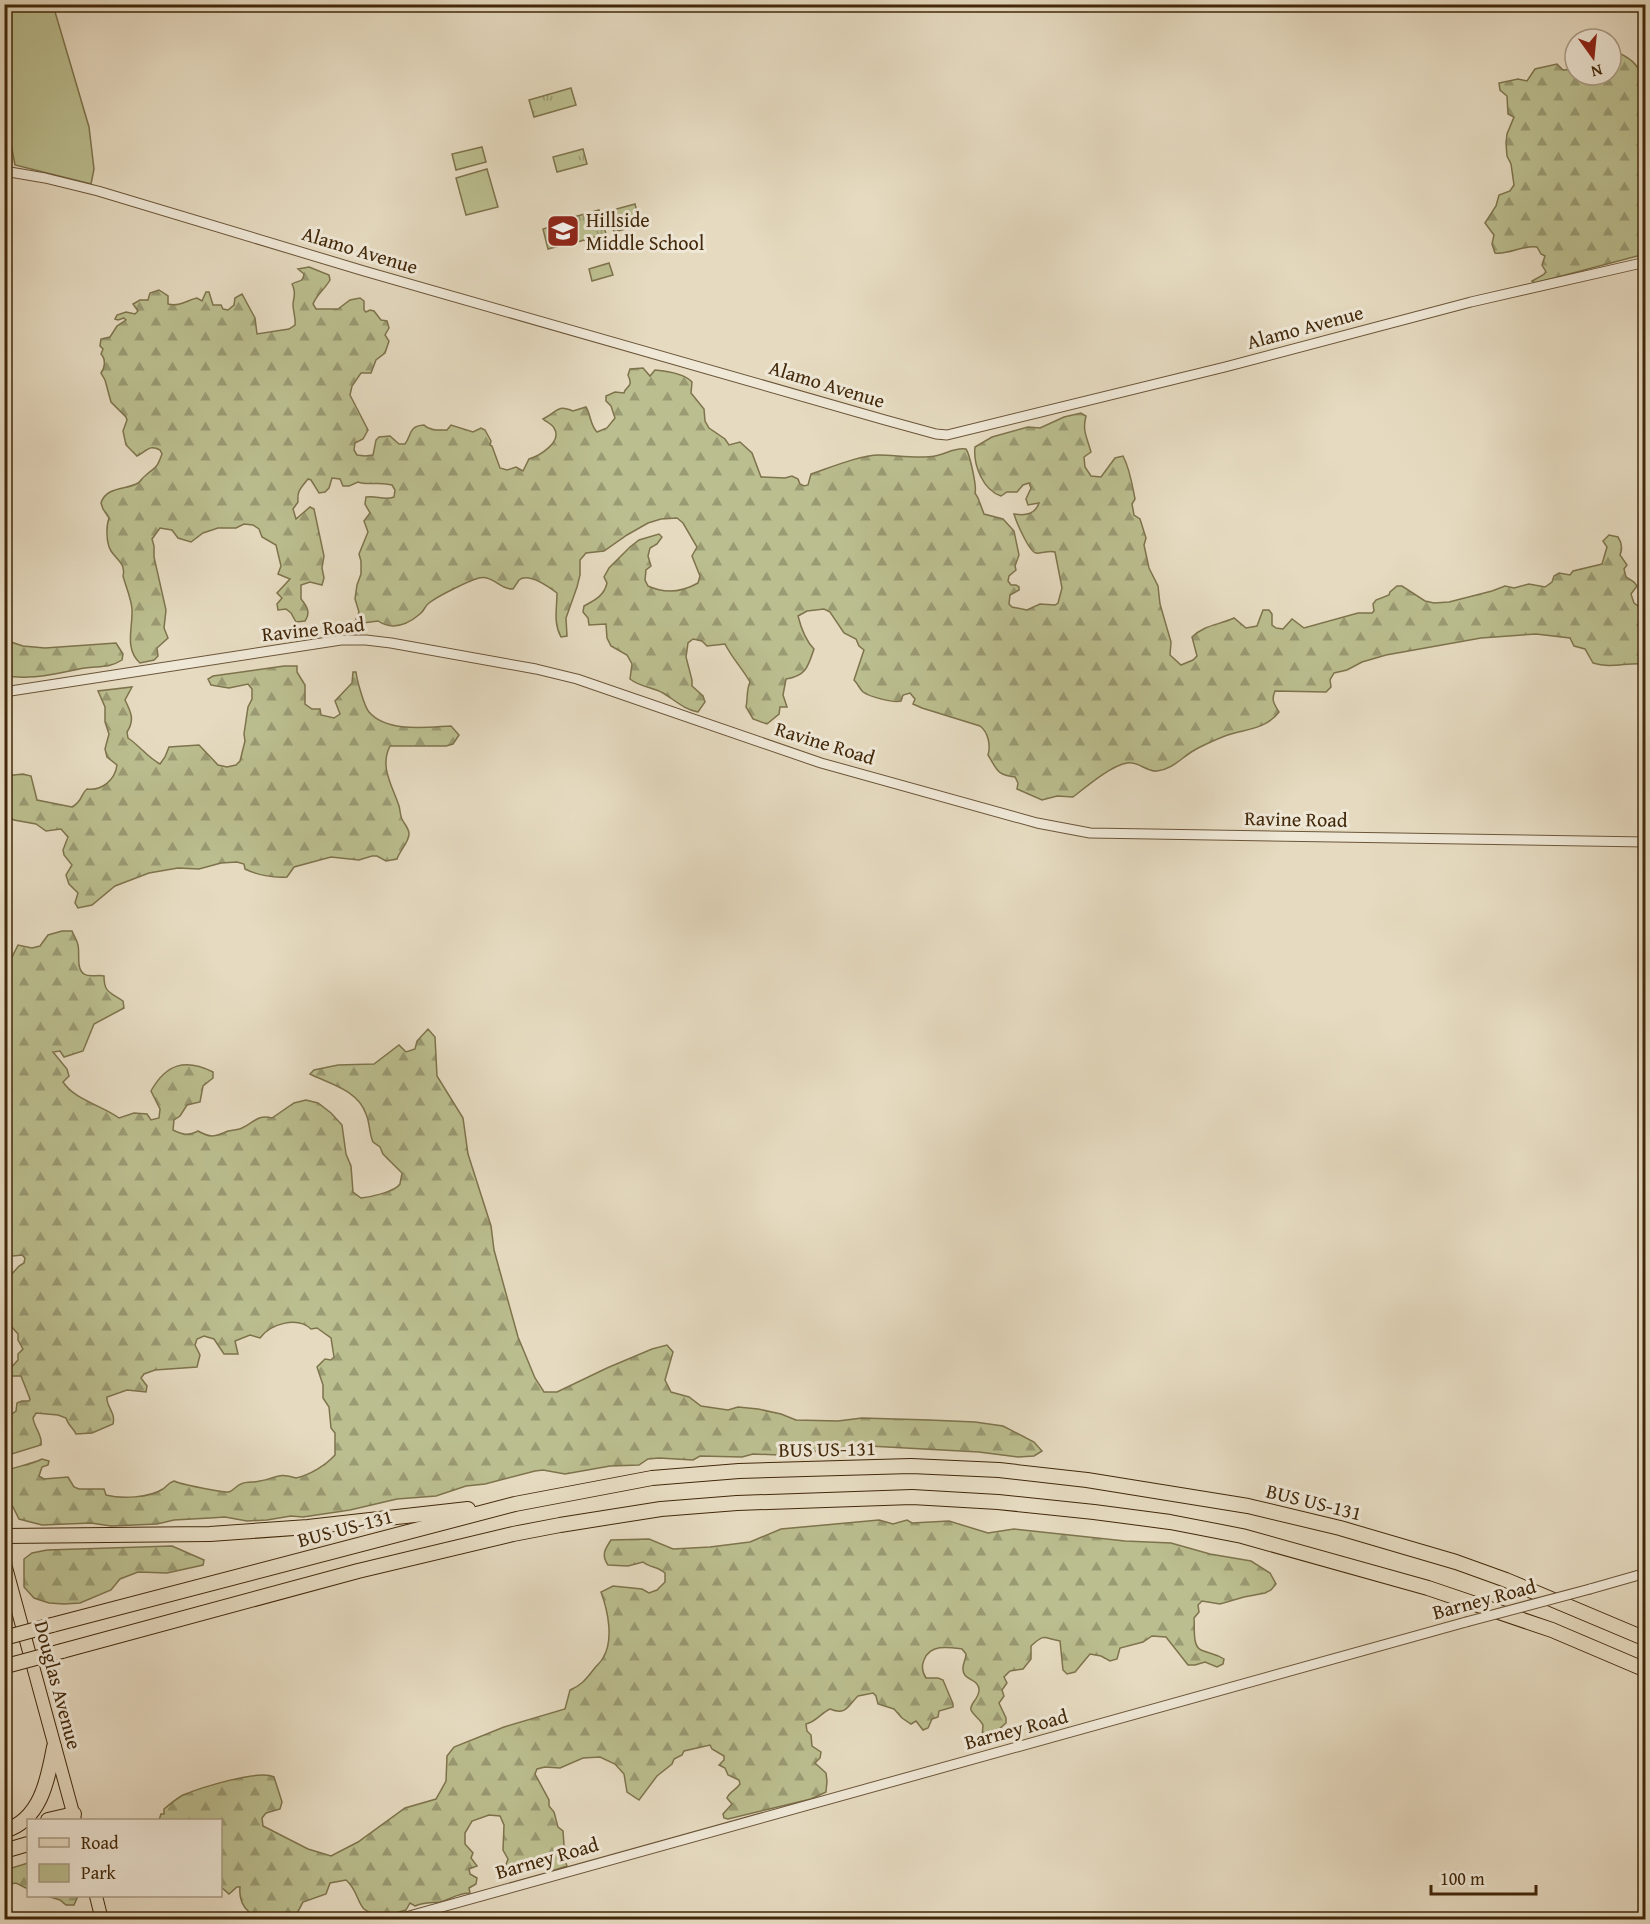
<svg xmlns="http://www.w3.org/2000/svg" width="1650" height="1924" font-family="'Gentium Book Plus',serif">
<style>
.grass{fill:url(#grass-tufts);stroke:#7e734c;stroke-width:1.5}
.forest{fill:url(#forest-firs);stroke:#7e734c;stroke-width:1.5}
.green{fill:#bbbe8f;stroke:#7e734c;stroke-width:1.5}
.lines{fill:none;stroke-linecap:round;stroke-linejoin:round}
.tertiary-casing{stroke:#6b5538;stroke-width:11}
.primary-casing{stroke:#42280a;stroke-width:14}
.motorway-casing{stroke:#42280a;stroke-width:16}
.tertiary{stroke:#efe8d7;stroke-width:9}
.primary{stroke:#e6dbc1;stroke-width:12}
.motorway{stroke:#e6dbc1;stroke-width:14}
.tertiary-bridge-casing{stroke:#6b5538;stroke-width:11;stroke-linecap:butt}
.motorway-bridge-casing{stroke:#42280a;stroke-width:16;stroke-linecap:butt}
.tertiary-bridge{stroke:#efe8d7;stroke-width:9}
.motorway-bridge{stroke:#e6dbc1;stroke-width:14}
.labels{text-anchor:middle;stroke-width:6;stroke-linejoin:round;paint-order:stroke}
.poi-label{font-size:20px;fill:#42280a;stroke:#efe8d7;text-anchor:start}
.street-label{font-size:20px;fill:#42280a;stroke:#efe8d7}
</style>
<defs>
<pattern id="grass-tufts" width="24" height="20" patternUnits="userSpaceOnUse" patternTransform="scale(1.5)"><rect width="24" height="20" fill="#bbbe8f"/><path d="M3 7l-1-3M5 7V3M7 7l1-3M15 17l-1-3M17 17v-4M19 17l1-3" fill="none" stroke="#9a9a73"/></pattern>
<pattern id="forest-firs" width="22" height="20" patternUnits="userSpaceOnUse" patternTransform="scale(1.5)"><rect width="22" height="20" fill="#bbbe8f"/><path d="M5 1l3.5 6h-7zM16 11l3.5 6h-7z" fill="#9a9a73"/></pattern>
</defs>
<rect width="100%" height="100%" fill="#e6dbc1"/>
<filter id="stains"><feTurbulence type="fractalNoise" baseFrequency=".00333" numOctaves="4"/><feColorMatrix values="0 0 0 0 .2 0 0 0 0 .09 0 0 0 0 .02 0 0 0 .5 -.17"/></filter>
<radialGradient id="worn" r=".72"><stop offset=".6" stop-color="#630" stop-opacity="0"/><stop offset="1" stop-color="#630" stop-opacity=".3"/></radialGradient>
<g class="grass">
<polygon points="571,88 576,105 534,117 529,100"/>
<polygon points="583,149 587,164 557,172 553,157"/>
<polygon points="635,204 640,225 614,232 609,211"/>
<polygon points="599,210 606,234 577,242 570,218"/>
<polygon points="557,225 563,245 548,249 543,229"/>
<polygon points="609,263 613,275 592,281 589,269"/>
</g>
<g class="forest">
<path d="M 1611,48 C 1626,58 1631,56 1642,74 L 1645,74 L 1645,254 L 1535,283 L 1532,281 L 1543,275 L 1546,272 L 1542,265 L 1545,256 L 1541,254 L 1537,247 C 1522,245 1509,255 1495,253 L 1492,244 L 1494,235 L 1485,223 L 1496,206 L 1499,195 L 1510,191 L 1514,185 L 1511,164 L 1507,156 L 1506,143 L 1507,134 L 1514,117 L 1508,114 L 1507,96 L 1500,90 L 1499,83 L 1518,79 L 1527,81 L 1535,69 L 1557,64 L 1563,70 L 1575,69 L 1575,75 L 1611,75 Z"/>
<path d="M 309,267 L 329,275 L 330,280 C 325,289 317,294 313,304 L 316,309 L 338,309 L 350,300 L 360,298 L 364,301 L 364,310 L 366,312 L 370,310 L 374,311 L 381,320 L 387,321 L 389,328 L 385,335 L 389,341 L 385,353 L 376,360 L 371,373 L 361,373 L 352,386 L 350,395 L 368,430 L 363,439 L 355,443 L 354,450 L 357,455 L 365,456 L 373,455 L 376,440 L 379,437 L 390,436 L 399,444 L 405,444 C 412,435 408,426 424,425 C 430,431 439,430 447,430 L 451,425 L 473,432 L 481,428 L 485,430 L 491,441 L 490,445 L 492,446 L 500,468 L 507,470 L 516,467 L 523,471 L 529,459 C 539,456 563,442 554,428 C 552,424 546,422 543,419 C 558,412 556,404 573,411 L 586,407 C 591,415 590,425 597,432 L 607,428 L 615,418 L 611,406 L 606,401 L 606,396 L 615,392 L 624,393 C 626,385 634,388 628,375 L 630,369 L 643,368 L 650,376 L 655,370 C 666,371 684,373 692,382 L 691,393 L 704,409 L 705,421 L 709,428 L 725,439 L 729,445 L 740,442 L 752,453 L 761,477 L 785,478 L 792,476 L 798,479 L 800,484 L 804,486 L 808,485 L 811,474 C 829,468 860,455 879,455 C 895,455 918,459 935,456 C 946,454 955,447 966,449 C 970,455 977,487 975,493 L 978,498 L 984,514 L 1003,519 L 1014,531 L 1019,555 L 1015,566 L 1016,570 L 1009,576 L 1008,581 L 1011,585 L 1016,585 L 1019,587 L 1019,590 L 1010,595 L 1009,604 L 1012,607 L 1027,610 L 1040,604 L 1055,605 L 1058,603 L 1062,588 L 1055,552 C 1048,550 1042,554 1036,553 C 1029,552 1016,521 1014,514 C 1025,516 1035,515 1039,503 L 1028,505 L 1026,499 L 1031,488 L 1029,483 L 1023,485 L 1017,492 L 1007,492 L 1001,496 C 983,490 973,465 975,447 L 992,437 L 1028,427 L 1040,428 L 1064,417 L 1081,413 L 1086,416 C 1082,431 1087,437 1091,452 L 1084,457 L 1085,467 L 1091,476 L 1101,477 L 1115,458 L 1123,456 C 1130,469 1132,484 1135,499 L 1132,504 L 1134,515 L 1140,519 L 1146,538 L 1144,545 L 1149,568 L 1158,586 L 1160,604 L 1171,642 L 1170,655 L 1181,665 L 1193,660 L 1197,656 L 1192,637 C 1204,625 1219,625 1234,618 L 1246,628 L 1257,626 L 1263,610 L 1269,610 L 1272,614 L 1272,625 L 1276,628 L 1283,629 L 1292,619 L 1304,628 L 1358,613 L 1372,613 L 1374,611 L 1373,604 L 1376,600 L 1389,595 L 1390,592 L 1397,586 L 1402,586 L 1425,601 L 1434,603 L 1449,602 L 1492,591 L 1505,586 L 1514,588 L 1529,584 L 1545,587 L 1552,582 L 1554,576 L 1559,573 L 1570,575 L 1573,571 L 1602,564 L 1607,547 L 1603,541 L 1609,535 L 1618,537 C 1622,543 1623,548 1620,555 L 1627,565 L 1624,569 L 1626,577 L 1634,582 L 1637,586 L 1631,594 L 1634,603 L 1645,611 L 1645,664 C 1627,662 1611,669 1593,663 L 1585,649 L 1574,646 L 1570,638 L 1536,634 L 1481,638 L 1386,655 L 1362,662 L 1347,670 L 1334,673 L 1330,680 L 1331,687 L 1326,692 L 1275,691 C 1271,700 1274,704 1279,712 C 1267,728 1248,729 1231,734 C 1221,737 1201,746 1193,751 C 1181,758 1173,769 1157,771 C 1146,772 1139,761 1127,763 C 1110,766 1086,787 1073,797 L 1057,796 L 1042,800 L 1017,789 L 1018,783 L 1015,777 C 996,775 997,769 988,755 C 991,745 988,732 980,726 L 922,708 L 913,704 L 915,699 L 910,693 L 903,695 L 901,701 C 893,703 870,697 863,692 C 860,689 857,683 854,680 L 864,650 L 859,646 L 856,639 L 844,633 L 830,612 L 824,609 L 807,611 L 798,616 C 801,628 805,640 814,649 C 808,667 806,676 786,679 L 783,695 L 787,707 L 780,707 L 779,714 L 767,724 L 753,719 L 746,707 C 748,698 746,691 750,682 C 742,668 732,658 725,644 L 707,646 L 702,641 L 693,639 L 688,643 L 686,657 L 692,680 L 692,686 L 703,696 L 705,702 L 698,712 C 683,709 675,700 663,693 C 652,687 640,687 630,679 L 632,664 L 627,655 L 611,646 L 607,638 L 606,624 L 589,625 L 588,618 L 583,612 L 584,606 C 595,600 604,596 607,583 L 604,577 L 609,568 L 630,547 L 639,540 L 659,534 L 662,537 L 657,544 L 650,548 L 648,556 L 651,566 L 646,570 L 645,580 L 648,586 C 665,594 682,592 698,583 L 700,576 L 692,556 L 697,547 L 683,523 L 677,518 L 661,519 L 648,523 L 627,535 L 604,551 L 586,553 L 580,560 L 580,575 L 577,587 L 566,618 L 567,636 L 561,637 C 553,622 557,609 557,593 C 549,587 529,572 519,580 C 517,583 515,586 513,589 C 501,590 493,575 479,578 C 468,581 438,596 429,603 C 425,606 424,611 420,614 C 407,625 393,631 378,621 L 354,624 L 359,612 L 355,599 L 357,585 L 361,574 L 361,561 L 359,554 L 368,532 L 364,521 L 370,513 L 365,504 L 366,497 C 376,495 384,501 394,497 L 395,490 L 392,485 C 379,481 368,486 358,482 L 349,486 L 343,486 L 340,479 L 332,478 L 329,488 L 325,492 L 319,493 L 311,480 L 308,479 C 301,488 297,490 298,502 L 293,509 L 296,519 L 310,507 L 314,509 L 324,556 L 322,568 L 324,578 L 322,585 L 310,582 L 301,585 L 301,599 C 307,606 311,613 305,621 L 296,622 L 291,613 L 286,609 L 278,610 L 277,604 L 282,598 L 277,593 L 290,579 L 278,574 L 281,566 L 276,545 L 262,537 L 259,529 L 253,525 L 244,524 L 236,528 L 218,528 L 203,533 L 191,542 L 178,538 L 172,530 L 160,528 L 152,539 L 154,546 L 154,557 L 166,610 L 164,628 L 168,638 L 157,648 L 158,656 L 154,660 L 140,663 C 124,649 133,627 132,609 C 131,598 126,587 123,576 C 126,564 117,560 111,551 C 106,543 106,526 109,518 L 103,509 L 101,503 C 106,486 127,490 138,483 C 141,481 142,478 145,476 C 157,465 156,470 162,454 L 160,450 C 149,444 147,451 137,456 L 126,445 L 123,431 L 127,420 L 126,417 L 111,402 L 105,380 L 101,373 C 105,368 106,359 101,354 L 103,349 L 100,346 L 101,339 L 110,337 L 117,326 L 126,320 L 124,318 L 118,320 L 115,319 L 117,315 L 126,312 L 135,314 L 138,311 L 133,304 L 140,300 L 148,300 L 150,293 L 159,290 L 168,296 L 168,304 C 180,307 187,300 197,298 L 202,301 L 206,292 L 209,292 L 213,305 L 221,305 L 223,309 L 228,310 L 234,305 L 235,298 L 242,294 L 255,318 L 257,334 L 289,329 L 295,325 C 296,318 293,312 293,304 C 294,296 296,292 292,284 C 298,280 303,283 304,274 L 298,269 Z"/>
<path d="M 5,640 L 23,646 L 45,648 L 116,643 L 123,654 L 122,660 C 110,668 98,666 85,668 C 66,671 47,677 28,677 C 20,678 13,675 5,678 Z"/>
<path d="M 284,666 L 297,666 L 297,672 L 305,685 L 305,704 L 312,709 L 320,709 L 321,715 L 334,718 L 340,714 L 335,701 L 352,683 L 353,672 L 356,672 C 357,680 364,706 369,712 C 387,733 428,727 451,726 L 459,735 L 453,744 L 446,746 L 390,746 C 379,767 393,787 399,806 C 400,809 400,813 401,816 C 402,822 408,826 409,833 C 410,841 400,850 397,859 L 386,861 L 377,856 L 372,856 L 359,860 L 331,857 L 294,867 L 287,877 C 274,878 257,875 245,869 L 244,864 L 237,862 L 221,863 L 199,869 L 178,868 L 149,873 L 115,886 L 92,905 L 78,908 L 75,903 L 78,893 L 69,884 L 66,875 L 72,865 L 64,855 L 63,850 L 68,837 L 61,829 L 46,831 L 36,824 L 14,820 L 5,814 L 5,776 L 23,774 L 31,776 L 37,800 L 72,807 C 83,801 81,793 87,789 C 102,791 115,780 117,765 L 107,757 L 105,749 L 109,734 L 105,722 L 105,707 L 98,691 L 132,687 L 125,700 C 131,712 135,720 127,732 L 128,738 C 140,746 147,757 160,764 L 165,757 L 169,747 L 199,745 L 218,765 L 227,767 L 236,765 L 240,761 L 245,741 L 244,734 L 248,707 L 252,699 L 252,689 L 248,684 L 229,688 L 211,685 L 208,679 L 213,676 Z"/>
<path d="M 62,931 L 72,931 C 74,936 77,940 78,945 C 80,954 76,969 84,974 C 90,978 98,974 104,976 C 104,993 110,992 123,1001 L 124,1008 L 94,1024 L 83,1051 L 64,1057 L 60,1051 L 53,1052 L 67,1069 L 69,1076 L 63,1082 C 75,1100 101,1105 119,1118 L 134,1113 L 147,1114 L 151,1120 L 159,1118 L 160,1109 L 151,1091 C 166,1064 185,1058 213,1072 L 213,1078 L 203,1086 L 200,1102 L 187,1105 L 180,1116 L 174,1120 L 173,1130 C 183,1135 188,1136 198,1131 C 210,1138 215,1137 228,1131 C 233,1130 238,1130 242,1128 C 254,1123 257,1114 272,1118 L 294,1103 L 306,1100 L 318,1103 L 331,1113 L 342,1125 L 346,1154 L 351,1166 L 353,1192 L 361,1198 C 370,1197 395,1192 400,1184 C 400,1183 402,1174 402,1173 L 383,1154 L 380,1147 L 373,1142 C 369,1133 370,1123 366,1114 C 358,1090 330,1084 310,1074 L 314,1070 L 338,1065 L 374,1064 L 399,1045 L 406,1052 L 415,1049 L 417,1041 L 428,1029 L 435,1037 L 437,1076 L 463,1118 L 468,1154 L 491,1226 L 494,1250 L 518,1337 L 535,1378 L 544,1392 L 557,1392 L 607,1368 L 652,1349 L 667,1345 L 673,1352 L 665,1380 L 671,1392 L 689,1397 L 701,1406 L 728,1410 L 738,1407 L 758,1409 L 781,1414 L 796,1420 L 838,1421 L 862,1418 L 929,1420 L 975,1422 L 1003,1426 L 1034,1442 L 1042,1451 L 1034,1456 L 1018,1457 L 979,1452 L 869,1446 L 780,1455 L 753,1454 L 742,1457 L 700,1456 L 693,1460 L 659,1458 L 648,1459 L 639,1465 L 610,1466 L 565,1474 L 543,1470 L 535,1471 L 485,1484 L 466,1486 L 436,1496 L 397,1499 L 350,1510 L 303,1517 L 291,1516 L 267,1520 L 247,1521 L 225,1517 L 210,1518 L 174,1520 L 157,1524 L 111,1526 L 91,1523 L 42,1525 L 19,1519 L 13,1507 L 5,1500 L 5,1471 C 17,1466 30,1465 42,1459 L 49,1461 L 48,1465 L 42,1467 L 39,1476 L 44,1479 L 68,1477 L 74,1487 L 79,1489 L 104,1489 L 106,1495 C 121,1499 149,1498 163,1489 C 167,1486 168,1483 174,1481 C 179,1484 225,1493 229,1492 C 234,1490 237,1485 241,1484 C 247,1481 254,1483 260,1481 C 276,1478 279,1472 296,1478 C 310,1475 326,1465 335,1455 L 335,1433 L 331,1428 L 329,1407 L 323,1398 L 323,1385 L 317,1367 L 325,1359 L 331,1360 L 334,1357 L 331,1338 L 317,1328 L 311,1329 C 297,1316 270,1324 260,1338 L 250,1335 L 235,1341 L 238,1354 L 224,1354 L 214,1339 L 204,1336 L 197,1339 L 195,1345 L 200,1355 L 197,1367 L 155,1370 L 144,1374 L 141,1378 L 147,1386 L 146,1392 L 127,1390 L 107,1397 C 106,1407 116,1412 113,1424 L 92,1433 L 76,1434 C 73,1428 68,1425 66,1418 L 58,1415 L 36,1413 L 33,1418 C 34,1427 43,1436 41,1445 L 5,1456 L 5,1419 L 16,1411 L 17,1403 L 22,1401 L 29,1401 L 30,1399 L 21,1376 L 9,1376 L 8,1371 L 18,1360 L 18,1354 L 23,1349 L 18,1340 L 18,1334 L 11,1326 L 7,1316 C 10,1312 11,1304 10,1299 L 5,1297 L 5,1275 L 11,1275 L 19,1266 L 24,1263 L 25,1258 L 22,1255 L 13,1256 L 5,1252 L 5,967 L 6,958 L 12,957 L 18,945 L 32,948 L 40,946 L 48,935 Z"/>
<path d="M 879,1520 L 893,1524 L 907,1520 L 912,1523 L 949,1521 L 988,1533 L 1014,1529 L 1125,1541 L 1171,1543 L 1210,1554 L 1251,1561 L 1270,1573 L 1276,1584 L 1271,1590 L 1265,1593 L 1244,1597 L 1220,1604 L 1202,1601 L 1198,1605 L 1199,1612 L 1194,1618 C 1195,1627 1192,1646 1201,1650 C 1210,1654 1215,1653 1224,1659 L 1223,1664 L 1217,1667 L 1205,1662 L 1195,1665 L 1188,1665 L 1166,1637 L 1152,1636 L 1143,1642 L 1120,1648 L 1117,1659 L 1110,1661 L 1101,1656 L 1090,1654 L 1075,1672 L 1067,1674 L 1063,1670 L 1060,1641 C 1043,1638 1045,1633 1031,1646 L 1031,1659 L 1023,1669 L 1010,1671 L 1004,1677 L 1007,1683 L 1002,1690 L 1004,1696 L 999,1703 L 1006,1718 L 1006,1723 L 997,1731 L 996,1736 L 989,1739 L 982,1737 L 983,1725 C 980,1719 974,1716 971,1710 C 969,1704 980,1698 979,1689 C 978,1678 962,1681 963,1668 C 963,1663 966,1659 966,1654 L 962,1649 C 948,1647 930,1644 924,1660 C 921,1667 922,1672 926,1678 L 938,1678 L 943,1680 L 953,1704 L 953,1707 L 939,1711 L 938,1717 L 932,1719 L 928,1728 L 923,1730 L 916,1721 L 911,1724 L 902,1718 L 894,1709 L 878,1704 L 876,1696 L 873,1693 L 858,1696 C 848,1705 847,1716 830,1709 C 821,1713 816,1722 806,1724 L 807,1731 L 811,1735 L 812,1746 L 821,1752 L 820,1758 L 815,1763 L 826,1773 L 827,1781 L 826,1792 L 811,1799 L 728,1819 L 724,1818 L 723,1814 L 732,1804 L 727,1798 C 729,1792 736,1790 740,1784 L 739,1780 L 728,1775 L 725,1768 L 719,1765 L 724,1760 L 724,1756 L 712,1749 L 710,1745 L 684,1751 L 682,1755 L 674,1759 L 672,1764 L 657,1776 L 639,1800 L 627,1792 L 624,1774 L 615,1764 L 600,1757 L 583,1758 L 560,1768 L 545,1767 L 537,1769 L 535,1774 L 549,1800 L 549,1806 L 554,1812 L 558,1827 L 563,1831 L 564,1845 L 573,1854 L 565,1861 L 567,1866 L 552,1871 C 536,1863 524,1877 507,1875 L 504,1870 L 508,1859 L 503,1850 L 504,1825 L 500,1816 L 489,1815 L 472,1821 L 465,1833 L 465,1844 L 473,1853 L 471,1858 L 477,1866 L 469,1869 L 470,1874 L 477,1878 L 476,1884 L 469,1888 L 470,1893 C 457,1893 452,1899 440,1902 C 431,1903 423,1902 415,1906 L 410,1903 L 406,1910 C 395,1914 375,1918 364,1909 C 357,1902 357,1889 346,1880 L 330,1883 L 326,1894 L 303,1902 C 300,1907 298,1914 293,1917 C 282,1923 262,1920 249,1919 L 249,1912 C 241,1905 239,1897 240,1887 L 237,1887 L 229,1894 L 221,1887 L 220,1820 L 159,1820 L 161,1814 L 164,1814 L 164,1809 C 170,1804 176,1799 183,1795 C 200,1788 259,1769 274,1777 L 282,1802 L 280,1809 L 266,1813 L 262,1818 L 263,1826 L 308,1849 L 331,1856 L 358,1842 L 405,1808 L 436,1799 L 446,1781 L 447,1756 L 454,1747 L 504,1727 L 565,1709 L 570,1690 C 582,1685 586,1679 594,1669 C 597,1665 601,1662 603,1658 C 614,1640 608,1611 601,1592 L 613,1586 L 642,1589 L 649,1593 L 657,1590 L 665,1582 L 665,1573 C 658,1566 650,1568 643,1562 L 628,1566 L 608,1565 C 601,1555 605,1549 611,1540 L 649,1539 L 673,1549 L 710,1547 L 750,1542 L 781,1529 Z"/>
<polygon points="172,1546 204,1560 203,1565 167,1573 138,1572 120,1579 111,1590 80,1603 64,1604 49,1603 34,1598 24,1587 24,1559 32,1553 47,1550"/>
<polygon points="28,1863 28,1889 16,1883 5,1885 5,1870"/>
<polygon points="47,1896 78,1896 74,1905 66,1905 60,1900"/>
</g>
<g class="green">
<polygon points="5,4 53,5 89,127 94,169 91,184 15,165 11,144 5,142"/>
<polygon points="482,147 486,162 456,170 452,154"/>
<polygon points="487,169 498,207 466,215 456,178"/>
</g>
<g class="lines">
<defs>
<g id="tertiary">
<polyline points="4,171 45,178 98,191 364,271 885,420 936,434 947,435 1225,367 1471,302 1646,262"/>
<polyline points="4,692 341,640 366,640 391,643 536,669 577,679 821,763 1037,823 1090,833 1646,842"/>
<polyline points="1590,1589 1646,1573"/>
<polyline points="395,1920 1466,1622"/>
</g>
<g id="primary">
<polyline points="4,1560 75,1820"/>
<polyline points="96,1896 102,1920"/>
</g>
<g id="motorway">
<polyline points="4,1536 210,1534 308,1527 468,1509"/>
<polyline points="52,1625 515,1504 652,1478 739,1471 911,1466 999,1470 1087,1480 1248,1506 1340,1528 1456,1562 1506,1580 1646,1639"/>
<polyline points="62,1651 358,1571 513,1534 560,1525 661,1509 737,1503 912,1497 998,1502 1094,1512 1170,1522 1242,1536 1428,1588 1552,1630 1646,1670"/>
<polyline points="48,1820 74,1814"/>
<path d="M 4,1831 C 41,1820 48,1779 54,1747"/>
<polyline points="4,1851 28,1844"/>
</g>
</defs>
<use href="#tertiary" class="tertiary-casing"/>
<use href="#primary" class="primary-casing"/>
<use href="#motorway" class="motorway-casing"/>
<use href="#tertiary" class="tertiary"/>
<use href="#primary" class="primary"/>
<use href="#motorway" class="motorway"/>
<defs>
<polyline id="tertiary-bridge" points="1466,1622 1590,1589"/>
<g id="motorway-bridge">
<polyline points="4,1638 52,1625"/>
<polyline points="6,1666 62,1651"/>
</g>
</defs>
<use href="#tertiary-bridge" class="tertiary-bridge-casing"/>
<use href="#motorway-bridge" class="motorway-bridge-casing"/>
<use href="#tertiary-bridge" class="tertiary-bridge"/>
<use href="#motorway-bridge" class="motorway-bridge"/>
</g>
<defs>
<symbol id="school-square" viewBox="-11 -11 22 22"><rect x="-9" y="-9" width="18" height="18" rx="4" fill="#8f2418" stroke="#efe8d7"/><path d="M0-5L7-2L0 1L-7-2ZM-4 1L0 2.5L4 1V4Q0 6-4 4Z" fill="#fff"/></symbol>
</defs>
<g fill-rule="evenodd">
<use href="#school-square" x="544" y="212" width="38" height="38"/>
</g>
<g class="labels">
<g class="poi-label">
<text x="586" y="227">Hillside<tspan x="586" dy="23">Middle School</tspan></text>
</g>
<g class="street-label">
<text transform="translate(360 250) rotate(17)" y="7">Alamo Avenue</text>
<text transform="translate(1305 327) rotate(-15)" y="7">Alamo Avenue</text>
<text transform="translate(827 384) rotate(17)" y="7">Alamo Avenue</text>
<text transform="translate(313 629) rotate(-6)" y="7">Ravine Road</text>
<text transform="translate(825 743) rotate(17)" y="7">Ravine Road</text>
<text transform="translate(1296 819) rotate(1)" y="7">Ravine Road</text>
<text transform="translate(827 1449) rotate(-1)" y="7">BUS US-131</text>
<text transform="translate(1314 1502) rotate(14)" y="7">BUS US-131</text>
<text transform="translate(345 1528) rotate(-15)" y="7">BUS US-131</text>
<text transform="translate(1484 1599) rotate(-15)" y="7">Barney Road</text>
<text transform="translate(58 1685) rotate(75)" y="7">Douglas Avenue</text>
<text transform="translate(1016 1729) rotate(-15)" y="7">Barney Road</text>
<text transform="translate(547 1858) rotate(-16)" y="7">Barney Road</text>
</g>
</g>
<rect width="1650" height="1924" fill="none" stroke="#e6dbc1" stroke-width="24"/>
<rect x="6" y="6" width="1638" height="1912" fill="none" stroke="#42280a" stroke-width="3"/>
<rect x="12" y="12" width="1626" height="1900" fill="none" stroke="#42280a" stroke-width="1.5"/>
<rect x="27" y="1819" width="195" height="78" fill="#efe8d7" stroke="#aa9b85" stroke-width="1.5"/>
<rect x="39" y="1838" width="30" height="9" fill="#e6dbc1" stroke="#aa9b85" stroke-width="1.5"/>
<text x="81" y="1849" font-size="18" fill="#42280a">Road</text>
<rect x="39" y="1864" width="30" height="18" fill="#bbbe8f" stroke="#aa9b85" stroke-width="1.5"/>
<text x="81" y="1879" font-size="18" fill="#42280a">Park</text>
<g transform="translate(1593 57) rotate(165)"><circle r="28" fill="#efe8d7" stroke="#aa9b85" stroke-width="1.5"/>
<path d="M0-4.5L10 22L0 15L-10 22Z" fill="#8f2418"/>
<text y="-9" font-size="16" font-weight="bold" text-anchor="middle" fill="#42280a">N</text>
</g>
<path d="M1431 1885v9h105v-9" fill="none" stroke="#42280a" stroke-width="3"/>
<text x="1440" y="1885" font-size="18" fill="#42280a" stroke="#efe8d7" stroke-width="4.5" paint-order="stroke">100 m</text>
<rect width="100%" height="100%" filter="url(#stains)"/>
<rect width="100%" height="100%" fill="url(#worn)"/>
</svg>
